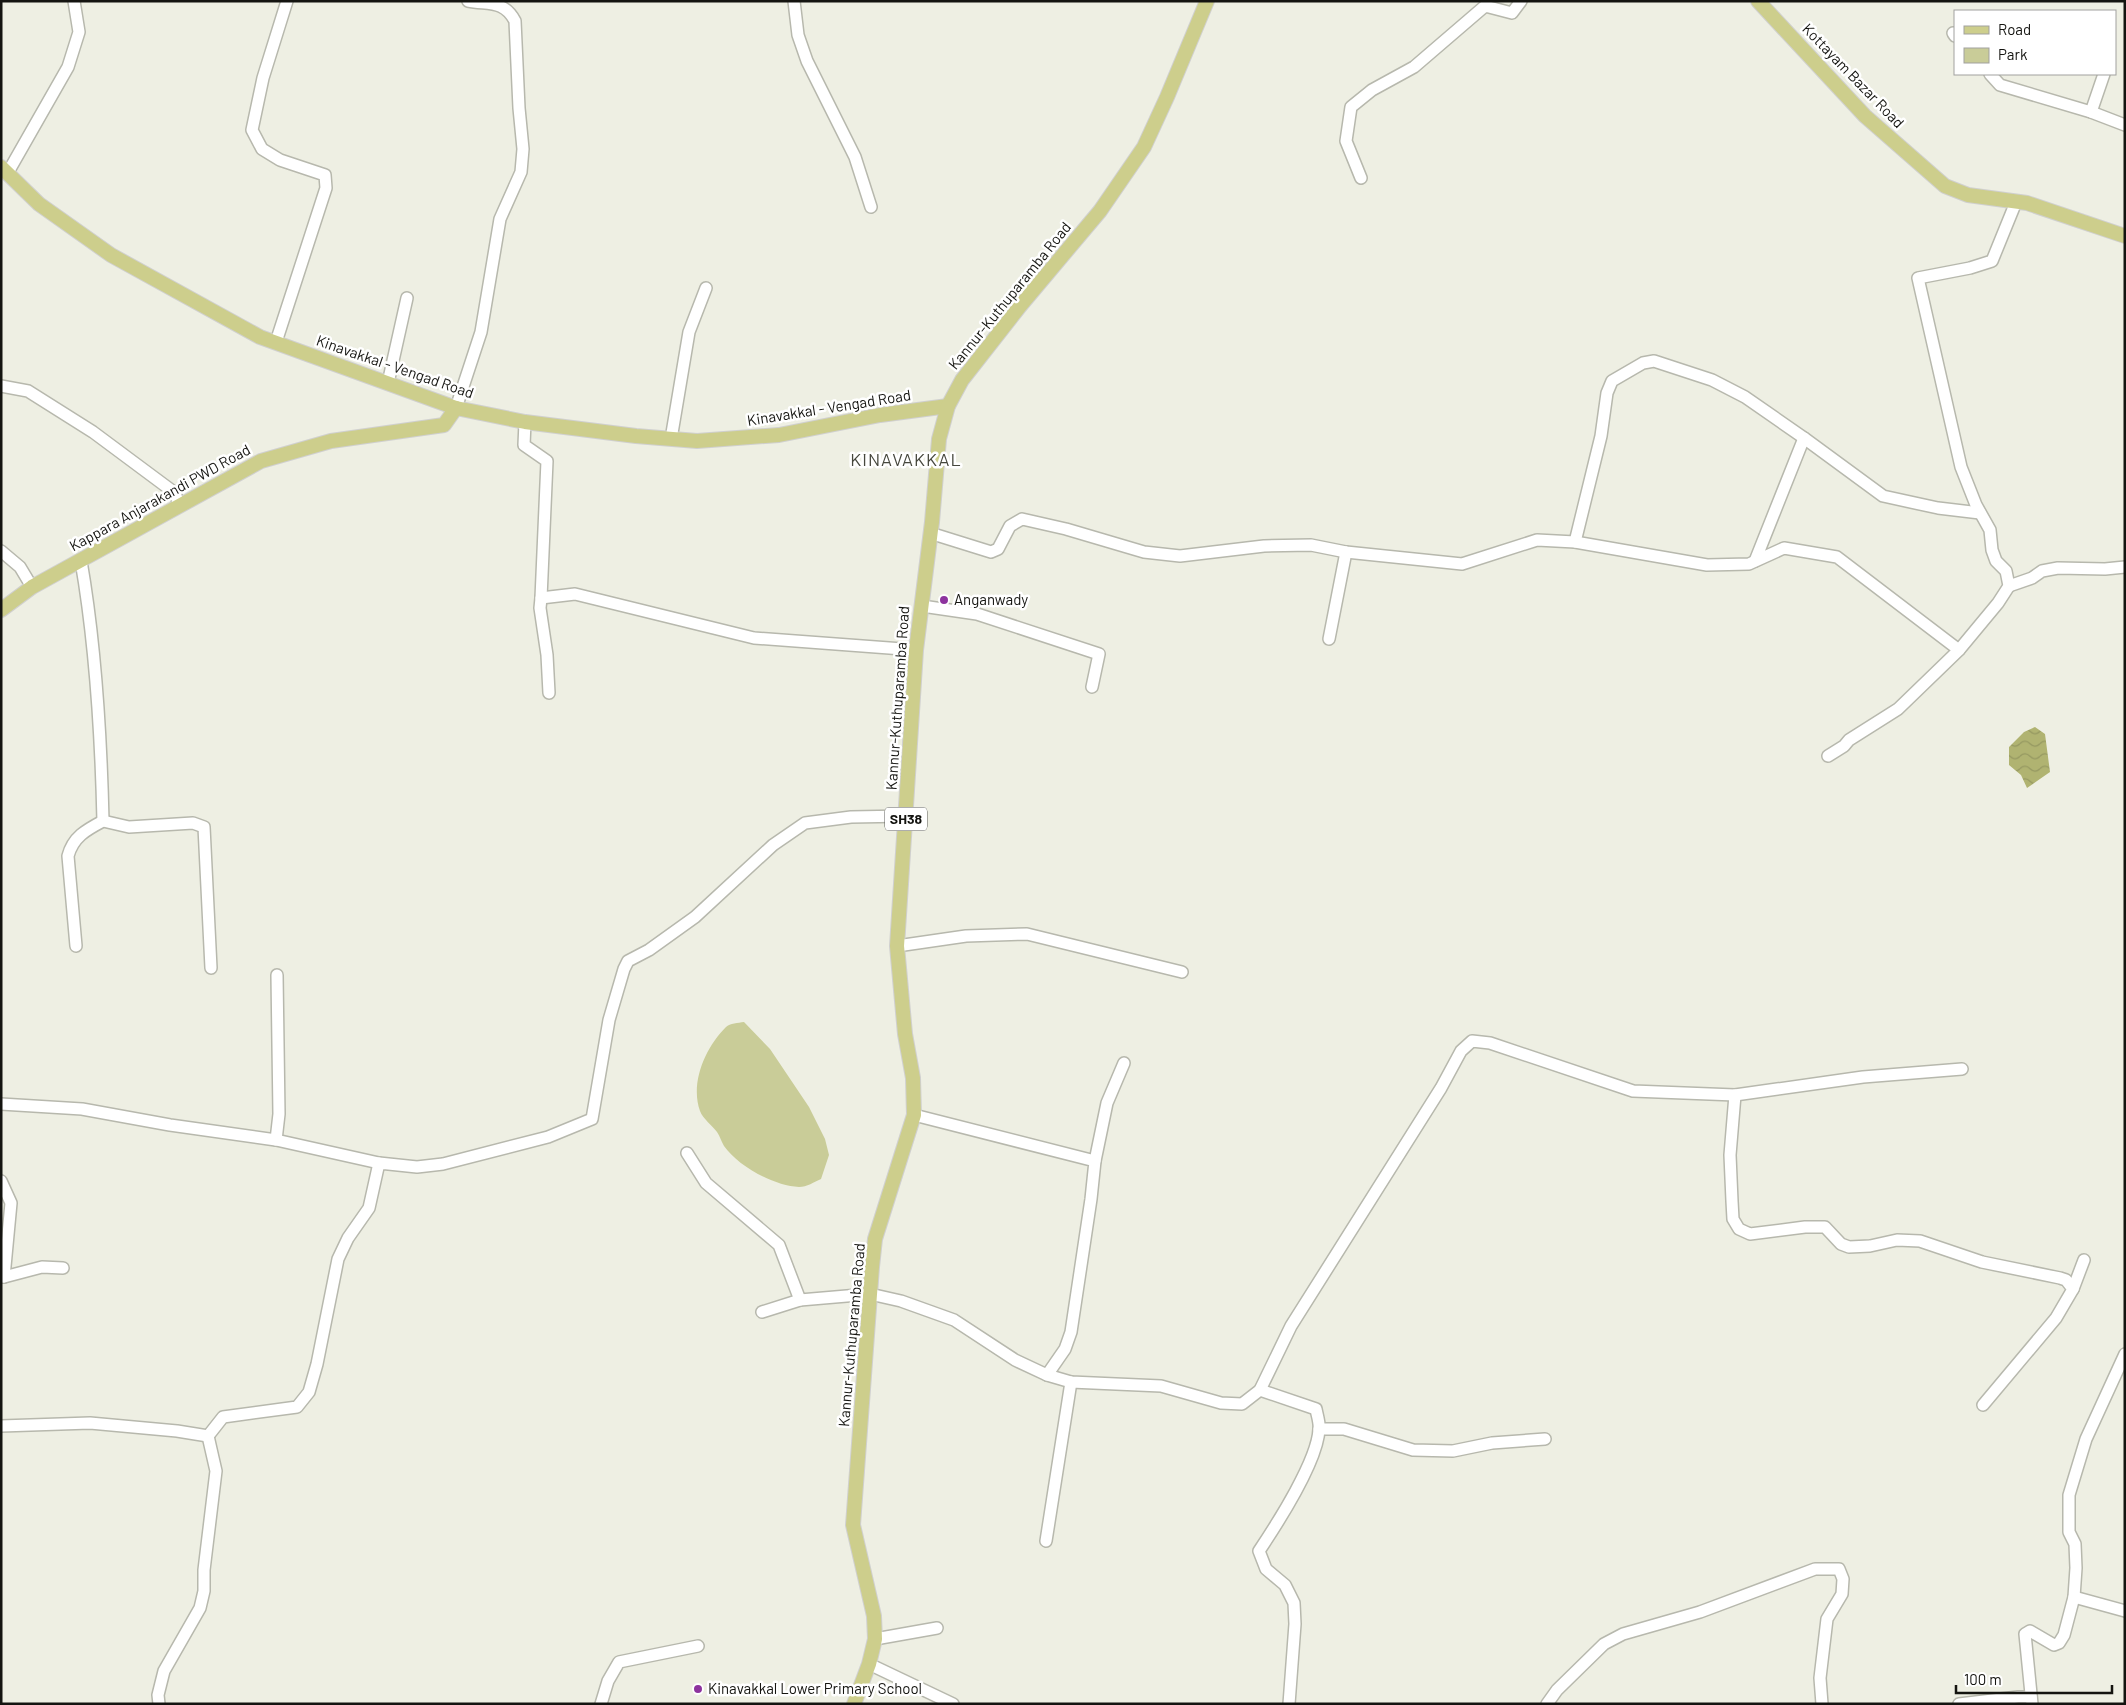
<svg xmlns="http://www.w3.org/2000/svg" width="2126" height="1705" font-family="Barlow,sans-serif">
<style>
.green{fill:#c9cc98}
.water{fill:url(#water-waves)}
.lines{fill:none;stroke-linecap:round;stroke-linejoin:round}
.minor-casing{stroke:#b7b8ad;stroke-width:14}
.major-casing{stroke:#d0d0cf;stroke-width:16}
.minor{stroke:#fff;stroke-width:11}
.major{stroke:#cdce8c;stroke-width:14}
.poi-dot{fill:#8d339e;stroke:#fff;stroke-width:2}
.labels{text-anchor:middle;stroke-width:5;stroke-linejoin:round;paint-order:stroke}
.shield{fill:#fff;stroke:#5a5a58;stroke-width:1}
.shield-label{font-size:14px;font-weight:bold;fill:#141410}
.street-label{font-size:15px;fill:#141410;stroke:#fff}
.poi-label{font-size:15px;fill:#141410;stroke:#fff;text-anchor:start}
.quarter-label{font-size:18px;letter-spacing:1px;fill:#46473d;stroke:#fff}
</style>
<defs>
<pattern id="water-waves" width="16" height="10" patternUnits="userSpaceOnUse" patternTransform="scale(1.25)"><rect width="16" height="10" fill="#b0b371"/><path d="M0 5q4-4 8 0t8 0" fill="none" stroke="#969961"/></pattern>
</defs>
<rect width="100%" height="100%" fill="#eeefe3"/>
<path class="green" d="M 744,1022 L 770,1049 L 809,1107 L 825,1139 L 829,1155 L 821,1179 C 814,1182 807,1187 799,1187 C 774,1186 738,1166 724,1146 C 721,1141 720,1136 717,1132 C 712,1125 703,1119 700,1111 C 690,1083 705,1048 726,1027 C 730,1023 738,1023 744,1022 Z"/>
<polygon class="water" points="2035,727 2045,734 2050,772 2027,788 2021,775 2009,765 2009,747 2024,732"/>
<g class="lines">
<defs>
<g id="minor">
<polyline points="794,1 798,35 807,61 855,157 871,207"/>
<polyline points="1953,33 1955,36"/>
<polyline points="1990,74 2000,85 2091,112 2125,125"/>
<polyline points="2091,112 2104,74"/>
<polyline points="7,174 68,67 79,32 74,1"/>
<polyline points="1361,178 1346,141 1351,107 1372,90 1414,67 1485,6 1512,13 1521,1"/>
<polyline points="276,342 326,188 325,175 280,160 262,149 252,130 263,78 287,1"/>
<polyline points="388,383 407,298"/>
<polyline points="1,386 28,391 93,432 175,493 179,505"/>
<path d="M 456,408 L 481,332 L 500,219 L 521,172 L 523,149 L 519,108 L 515,21 C 504,0 489,5 468,1"/>
<polyline points="525,422 524,445 547,461 541,598 575,594 754,638 916,650"/>
<polyline points="671,439 689,332 706,288"/>
<polyline points="930,533 991,552 998,549 1010,526 1022,519 1066,529 1144,552 1180,556 1264,546 1311,545 1346,552 1462,564 1537,540 1575,542 1707,565 1749,564 1784,548 1837,557 1959,650"/>
<polyline points="1575,542 1601,436 1607,393 1612,381 1643,363 1654,361 1712,380 1745,397 1804,438"/>
<polyline points="1,551 20,567 32,587"/>
<path d="M 81,561 C 96,647 101,733 103,821"/>
<polyline points="1755,561 1804,438 1883,496 1938,508 1980,513"/>
<polyline points="2009,586 2032,578 2042,571 2058,568 2105,569 2125,567"/>
<polyline points="541,598 540,608 547,655 549,693"/>
<polyline points="922,606 977,614 1099,654 1092,687"/>
<polyline points="1329,639 1346,552"/>
<polyline points="1828,756 1844,746 1849,740 1898,709 1959,650 1998,603 2009,586 2006,571 1996,561 1992,550 1990,530 1976,505 1961,467 1918,278 1970,268 1992,261 2016,202"/>
<path d="M 76,946 L 68,856 C 73,837 86,830 103,821 L 129,827 L 193,823 L 204,827 L 211,968"/>
<polyline points="897,946 966,936 1027,934 1182,972"/>
<polyline points="1735,1095 1730,1155 1732,1201 1733,1219 1739,1229 1750,1234 1805,1227 1825,1227 1841,1244 1849,1247 1870,1246 1897,1240 1920,1241 1982,1262 2060,1278 2066,1280 2073,1289 2056,1318 1983,1405"/>
<polyline points="1,1104 82,1109 170,1125 276,1140 379,1163"/>
<polyline points="914,1115 1095,1161 1091,1199 1071,1332 1065,1349 1047,1375"/>
<polyline points="276,1140 279,1114 277,975"/>
<polyline points="687,1153 706,1183 779,1245 800,1300"/>
<polyline points="1095,1161 1107,1103 1124,1063"/>
<polyline points="1,1181 11,1203 4,1277 1,1277"/>
<polyline points="4,1277 42,1267 63,1268"/>
<polyline points="2073,1289 2084,1260"/>
<polyline points="762,1312 800,1300 870,1294 901,1301 954,1320 1015,1360 1047,1375 1071,1382 1161,1386 1221,1403 1242,1404 1260,1390 1291,1326 1441,1088 1461,1051 1472,1041 1490,1043 1633,1091 1735,1095 1863,1077 1962,1069"/>
<path d="M 1260,1390 L 1316,1409 C 1317,1415 1320,1423 1319,1429 C 1318,1460 1277,1524 1259,1551 L 1266,1569 L 1285,1585 L 1294,1603 L 1295,1624 L 1289,1704"/>
<polyline points="1,1426 90,1423 177,1431 208,1436 223,1417 297,1407 309,1392 317,1364 338,1259 348,1238 369,1208 379,1163 417,1167 443,1164 548,1137 592,1119 609,1020 624,969 628,961 649,950 695,917 773,845 805,823 851,817 906,816"/>
<polyline points="1319,1429 1344,1429 1413,1450 1453,1451 1492,1443 1545,1439"/>
<polyline points="1046,1541 1071,1382"/>
<polyline points="2074,1597 2125,1611"/>
<polyline points="875,1639 937,1628"/>
<polyline points="869,1664 953,1704"/>
<polyline points="159,1704 158,1695 164,1671 200,1608 204,1591 204,1570 216,1471 208,1436"/>
<polyline points="601,1704 608,1681 619,1662 698,1646"/>
<polyline points="1547,1704 1557,1690 1604,1644 1623,1634 1700,1612 1815,1569 1839,1569 1843,1579 1842,1594 1827,1619 1820,1678 1822,1704"/>
<polyline points="1959,1704 2018,1697 2031,1697"/>
<polyline points="2032,1704 2025,1634 2030,1631 2054,1645 2059,1643 2064,1635 2074,1597 2076,1568 2075,1544 2069,1532 2069,1495 2086,1439 2125,1354"/>
</g>
<g id="major">
<polyline points="1758,1 1865,116 1945,186 1968,195 2027,203 2125,236"/>
<polyline points="1,167 39,204 111,255 260,337 456,408 525,422 636,436 697,441 779,435 880,415 948,406"/>
<polyline points="1,610 32,587 261,461 331,441 444,425 456,408"/>
<polyline points="854,1704 869,1664 875,1639 874,1616 853,1525 872,1267 875,1239 914,1115 913,1078 905,1034 897,946 916,650 932,522 939,439 948,406 962,380 1020,306 1100,211 1144,147 1167,97 1207,1"/>
</g>
</defs>
<use href="#minor" class="minor-casing"/>
<use href="#major" class="major-casing"/>
<use href="#minor" class="minor"/>
<use href="#major" class="major"/>
</g>
<g class="poi-dot">
<circle cx="944" cy="600" r="5"/>
<circle cx="698" cy="1689" r="5"/>
</g>
<g class="labels">
<rect class="shield" x="885" y="807.5" width="42" height="23" rx="4"/>
<g class="shield-label">
<text x="906" y="824">SH38</text>
</g>
<g class="street-label">
<text transform="translate(1853 76) rotate(46)" y="5">Kottayam Bazar Road</text>
<text transform="translate(1010 296) rotate(-51)" y="5">Kannur-Kuthuparamba Road</text>
<text transform="translate(395 367) rotate(19)" y="5">Kinavakkal - Vengad Road</text>
<text transform="translate(829 408) rotate(-9)" y="5">Kinavakkal - Vengad Road</text>
<text transform="translate(160 498) rotate(-29)" y="5">Kappara Anjarakandi PWD Road</text>
<text transform="translate(898 698) rotate(-86)" y="5">Kannur-Kuthuparamba Road</text>
<text transform="translate(852 1335) rotate(-85)" y="5">Kannur-Kuthuparamba Road</text>
</g>
<g class="poi-label">
<text x="954" y="605">Anganwady</text>
<text x="708" y="1694">Kinavakkal Lower Primary School</text>
</g>
<g class="quarter-label">
<text x="906" y="466">KINAVAKKAL</text>
</g>
</g>
<rect width="2126" height="1705" fill="none" stroke="#141410" stroke-width="5"/>
<rect x="1954" y="10" width="162" height="65" fill="#ffffff" stroke="#a1a19f"/>
<rect x="1964" y="26" width="25" height="8" fill="#cdce8c" stroke="#a1a19f"/>
<text x="1998" y="35" font-size="15" fill="#141410">Road</text>
<rect x="1964" y="48" width="25" height="15" fill="#c9cc98" stroke="#a1a19f"/>
<text x="1998" y="60" font-size="15" fill="#141410">Park</text>
<path d="M1956 1685v8h156v-8" fill="none" stroke="#141410" stroke-width="2.5"/>
<text x="1964" y="1685" font-size="15" fill="#141410" stroke="#ffffff" stroke-width="4" paint-order="stroke">100 m</text>
</svg>
